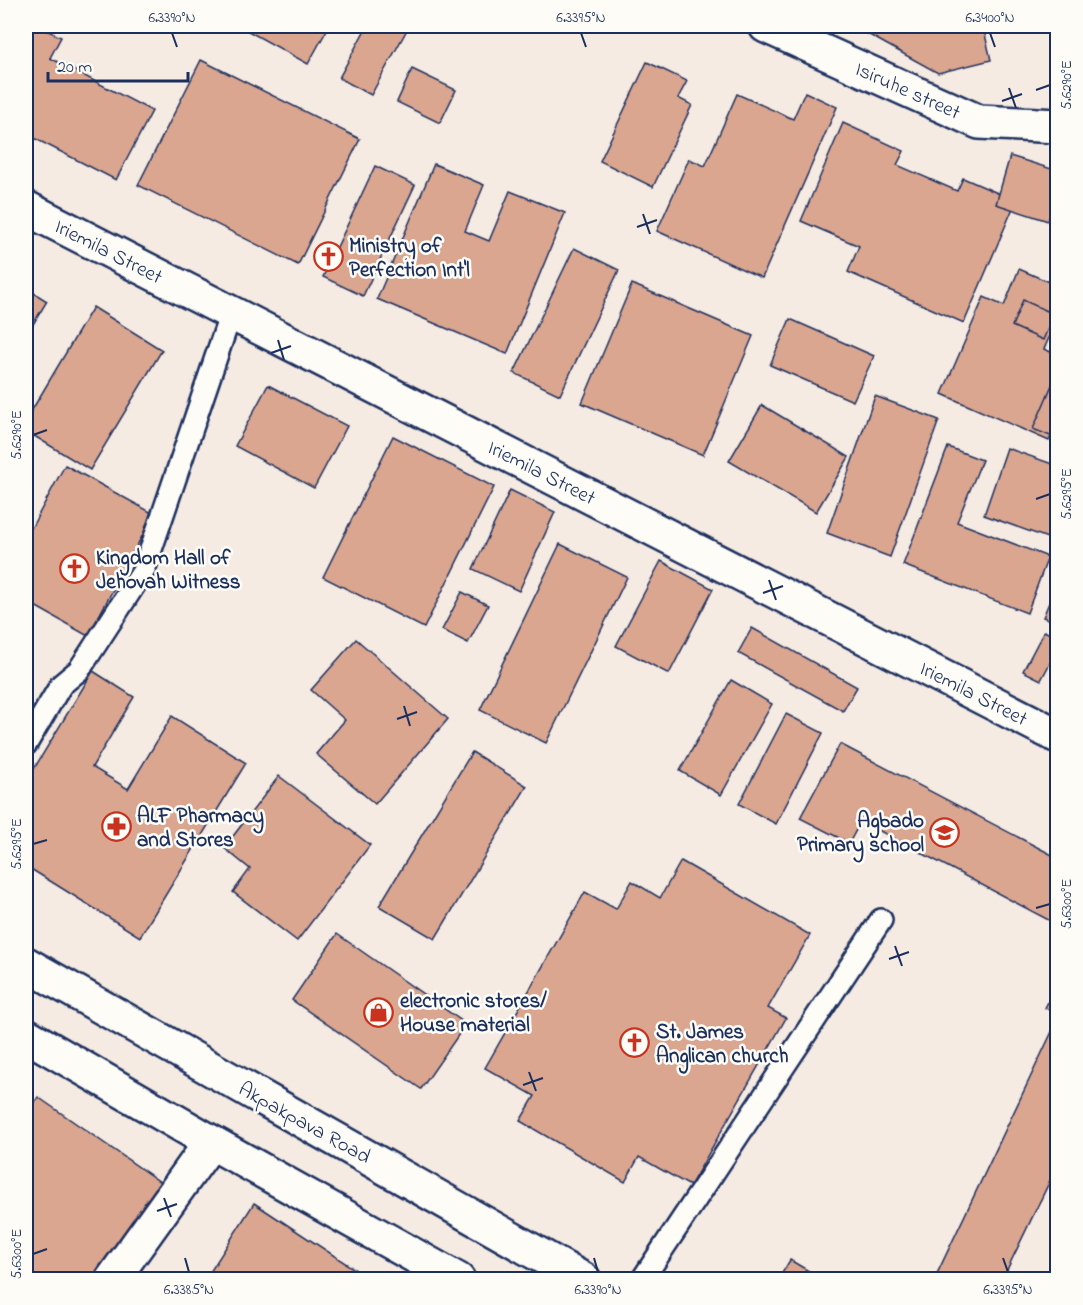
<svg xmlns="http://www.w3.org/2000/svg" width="1083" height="1305" font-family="'Indie Flower',sans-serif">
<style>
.building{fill:#dba690;stroke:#1b2f5e;stroke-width:1.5}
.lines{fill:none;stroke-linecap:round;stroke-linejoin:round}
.service-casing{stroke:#1b2f5e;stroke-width:26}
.minor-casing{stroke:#1b2f5e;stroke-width:38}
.trunk-casing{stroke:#1b2f5e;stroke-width:38}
.service{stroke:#fdfcf7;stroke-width:21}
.minor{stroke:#fdfcf7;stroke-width:33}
.trunk{stroke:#fdfcf7;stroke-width:33}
.ticks{fill:none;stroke:#1b2f5e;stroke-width:2}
.labels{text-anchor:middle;stroke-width:5;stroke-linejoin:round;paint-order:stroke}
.street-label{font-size:21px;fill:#1b2f5e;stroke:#fdfcf7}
.poi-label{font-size:21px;font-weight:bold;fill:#1b2f5e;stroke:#fdfcf7;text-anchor:start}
.neatline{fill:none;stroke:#1b2f5e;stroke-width:2}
.ticks-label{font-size:15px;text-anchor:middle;fill:#1b2f5e}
</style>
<rect width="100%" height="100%" fill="#f6ebe2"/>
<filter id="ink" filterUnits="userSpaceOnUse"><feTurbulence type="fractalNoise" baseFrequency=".0167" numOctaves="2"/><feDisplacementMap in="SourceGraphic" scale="12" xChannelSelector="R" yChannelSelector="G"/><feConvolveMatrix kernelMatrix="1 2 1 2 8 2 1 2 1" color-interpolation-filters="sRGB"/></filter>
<g filter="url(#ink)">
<g class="building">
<polygon points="26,26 38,26 61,37 50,58 152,111 116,180 26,134"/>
<polygon points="239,26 329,26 308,64"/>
<polygon points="367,26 409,26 371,95 339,78"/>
<polygon points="853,26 983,26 991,60 938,73"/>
<polygon points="201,60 360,139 298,265 138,185"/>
<polygon points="647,62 687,81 678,98 692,105 653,187 600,161"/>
<polygon points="412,69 456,90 440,123 397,102"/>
<polygon points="805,92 837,107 762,278 657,231 689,159 705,166 737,94 793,119"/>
<polygon points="843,123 904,151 897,165 957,191 963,178 1016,201 964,323 848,272 859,246 801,221"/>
<polygon points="1010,156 1058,171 1058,189 1048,221 996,204"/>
<polygon points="434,164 484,185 465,231 489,241 510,191 565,213 507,354 377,299"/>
<polygon points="375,166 415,185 363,296 323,277"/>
<polygon points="574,248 619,270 560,395 514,373"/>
<polygon points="1019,269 1058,286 1058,318 1044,349 1058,355 1058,420 1049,441 942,394 984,297 1004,306"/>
<polygon points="632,284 753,336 703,455 582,403"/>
<polygon points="26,288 47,301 26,336"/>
<polygon points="1023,300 1054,314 1043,340 1012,326"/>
<polygon points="93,307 162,350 90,470 26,431 26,420"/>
<polygon points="790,319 874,356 853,401 770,365"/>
<polygon points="1058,371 1058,439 1033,429"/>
<polygon points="268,385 347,426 314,488 235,446"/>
<polygon points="875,396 939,420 890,557 827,533"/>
<polygon points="762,405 849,457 816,512 729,461"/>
<polygon points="393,436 494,487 424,628 323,577"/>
<polygon points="948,447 982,460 957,522 1048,557 1027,613 903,565"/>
<polygon points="1007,448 1058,466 1058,526 1053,540 984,515"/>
<polygon points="65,465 154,514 88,636 26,601 26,538"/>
<polygon points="510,490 555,512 519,591 473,569"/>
<polygon points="560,544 627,577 546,743 480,710"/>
<polygon points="661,561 713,589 669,674 616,646"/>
<polygon points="1058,581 1058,623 1043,617"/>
<polygon points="462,592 488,605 468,643 442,630"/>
<polygon points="752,628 857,687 843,711 738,653"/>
<polygon points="1044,631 1058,638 1058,648 1041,680 1023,671"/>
<polygon points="356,639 448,719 375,804 316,754 345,720 311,690"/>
<polygon points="93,671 134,697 92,767 128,789 172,716 246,763 140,937 26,866 26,782"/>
<polygon points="731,680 772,704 721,795 680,771"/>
<polygon points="786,714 823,733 776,824 739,804"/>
<polygon points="840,744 1058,858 1058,925 861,821 849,843 800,818"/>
<polygon points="472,752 527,786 435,939 379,906"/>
<polygon points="279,776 370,845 297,941 233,892 250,869 224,848"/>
<polygon points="681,861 810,935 768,1008 786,1018 690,1186 639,1157 625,1182 520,1121 535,1096 485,1068 585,892 616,909 632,881 660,898"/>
<polygon points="337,934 466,1024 421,1089 292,1000"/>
<polygon points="1058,982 1058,1014 1045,1008"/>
<polygon points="1058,1019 1058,1164 1002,1280 934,1280"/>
<polygon points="38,1097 160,1182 93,1280 26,1280 26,1115"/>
<polygon points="254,1203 371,1280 205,1280"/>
<polygon points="790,1260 819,1277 817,1280 778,1280"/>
</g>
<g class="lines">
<defs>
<g id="service">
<polyline points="26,744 61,685 79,670 144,570 231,313"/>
<polyline points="642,1280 881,920"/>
</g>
<g id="minor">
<polyline points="766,26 979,122 1058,126"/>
<polyline points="26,208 1058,736"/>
<polyline points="112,1280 211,1142"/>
</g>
<g id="trunk">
<polyline points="26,964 584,1280"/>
<polyline points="26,1035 211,1142 458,1280"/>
</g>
</defs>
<use href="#service" class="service-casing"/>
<use href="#minor" class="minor-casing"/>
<use href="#trunk" class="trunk-casing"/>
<use href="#service" class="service"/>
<use href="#minor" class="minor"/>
<use href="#trunk" class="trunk"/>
</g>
</g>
<path class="ticks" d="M 172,33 L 177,47M 581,33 L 586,47M 990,33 L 995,47M 1009,88 L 1016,108M 1036,90 L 1050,85M 1002,101 L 1022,94M 643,214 L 650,234M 637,227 L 657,220M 278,340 L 284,360M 271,353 L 291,346M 33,435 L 47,430M 1036,499 L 1050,494M 769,580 L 776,600M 763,593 L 783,586M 404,706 L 410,726M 397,719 L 417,712M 33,844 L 47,840M 1036,908 L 1050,904M 895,946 L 902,966M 889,959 L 909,952M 529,1072 L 536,1091M 523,1085 L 543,1078M 164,1198 L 171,1217M 157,1211 L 177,1204M 33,1254 L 47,1249M 185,1258 L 189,1272M 594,1258 L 598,1272M 1003,1258 L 1008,1272"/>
<defs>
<symbol id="church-ring" viewBox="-11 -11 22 22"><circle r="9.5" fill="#fdfcf7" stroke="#c8321e" stroke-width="1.5"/><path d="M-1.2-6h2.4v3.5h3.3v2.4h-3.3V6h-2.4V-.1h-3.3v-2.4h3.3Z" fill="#c8321e"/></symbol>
<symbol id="pharmacy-ring" viewBox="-11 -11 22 22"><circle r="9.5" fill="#fdfcf7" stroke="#c8321e" stroke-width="1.5"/><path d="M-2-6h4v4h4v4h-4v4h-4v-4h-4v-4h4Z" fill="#c8321e"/></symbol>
<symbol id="school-ring" viewBox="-11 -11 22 22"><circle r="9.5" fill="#fdfcf7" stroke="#c8321e" stroke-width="1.5"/><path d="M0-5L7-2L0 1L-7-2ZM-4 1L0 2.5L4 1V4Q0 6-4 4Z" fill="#c8321e"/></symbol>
<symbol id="shop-ring" viewBox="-11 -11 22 22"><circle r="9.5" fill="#fdfcf7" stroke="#c8321e" stroke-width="1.5"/><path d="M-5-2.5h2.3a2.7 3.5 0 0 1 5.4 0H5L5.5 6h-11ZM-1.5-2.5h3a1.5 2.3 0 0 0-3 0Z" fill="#c8321e"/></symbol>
</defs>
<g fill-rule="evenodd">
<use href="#church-ring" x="312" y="240" width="33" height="33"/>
<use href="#church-ring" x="58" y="552" width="33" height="33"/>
<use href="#pharmacy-ring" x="100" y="810" width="33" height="33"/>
<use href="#school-ring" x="928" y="816" width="33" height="33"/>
<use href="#shop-ring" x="362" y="996" width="33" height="33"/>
<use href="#church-ring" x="618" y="1026" width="33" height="33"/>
</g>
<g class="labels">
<g class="street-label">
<text transform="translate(908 90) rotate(24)" y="7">Isiruhe street</text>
<text transform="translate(109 251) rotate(27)" y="7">Iriemila Street</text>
<text transform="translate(542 472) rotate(27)" y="7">Iriemila Street</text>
<text transform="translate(974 693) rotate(27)" y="7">Iriemila Street</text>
<text transform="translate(305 1122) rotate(29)" y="7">Akpakpava Road</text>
</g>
<g class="poi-label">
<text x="349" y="252">Ministry of<tspan x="349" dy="24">Perfection Int'l</tspan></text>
<text x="96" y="564">Kingdom Hall of<tspan x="96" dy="24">Jehovah Witness</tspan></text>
<text x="137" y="822">ALF Pharmacy<tspan x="137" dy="24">and Stores</tspan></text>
<text x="924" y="827" text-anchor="end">Agbado<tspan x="924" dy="24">Primary school</tspan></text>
<text x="400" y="1007">electronic stores/<tspan x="400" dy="24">House material</tspan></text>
<text x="656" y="1038">St. James<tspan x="656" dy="24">Anglican church</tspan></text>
</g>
</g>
<rect width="1083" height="1305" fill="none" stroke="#fdfcf7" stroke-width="66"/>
<path d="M48 72v9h140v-9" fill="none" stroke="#1b2f5e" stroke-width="3"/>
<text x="57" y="72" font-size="18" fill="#1b2f5e" stroke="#fdfcf7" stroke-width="4.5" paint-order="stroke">20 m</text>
<rect x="33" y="33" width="1017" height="1239" class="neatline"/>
<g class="ticks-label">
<text x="172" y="22">6.3390°N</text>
<text x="581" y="22">6.3395°N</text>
<text x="990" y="22">6.3400°N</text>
<text transform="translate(1066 85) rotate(-90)" y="5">5.6290°E</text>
<text transform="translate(16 435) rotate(-90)" y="5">5.6290°E</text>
<text transform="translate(1066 494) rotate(-90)" y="5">5.6295°E</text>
<text transform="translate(16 844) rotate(-90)" y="5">5.6295°E</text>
<text transform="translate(1066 904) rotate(-90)" y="5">5.6300°E</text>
<text transform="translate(16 1254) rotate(-90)" y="5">5.6300°E</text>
<text x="189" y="1294">6.3385°N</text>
<text x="598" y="1294">6.3390°N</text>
<text x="1008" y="1294">6.3395°N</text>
</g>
</svg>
